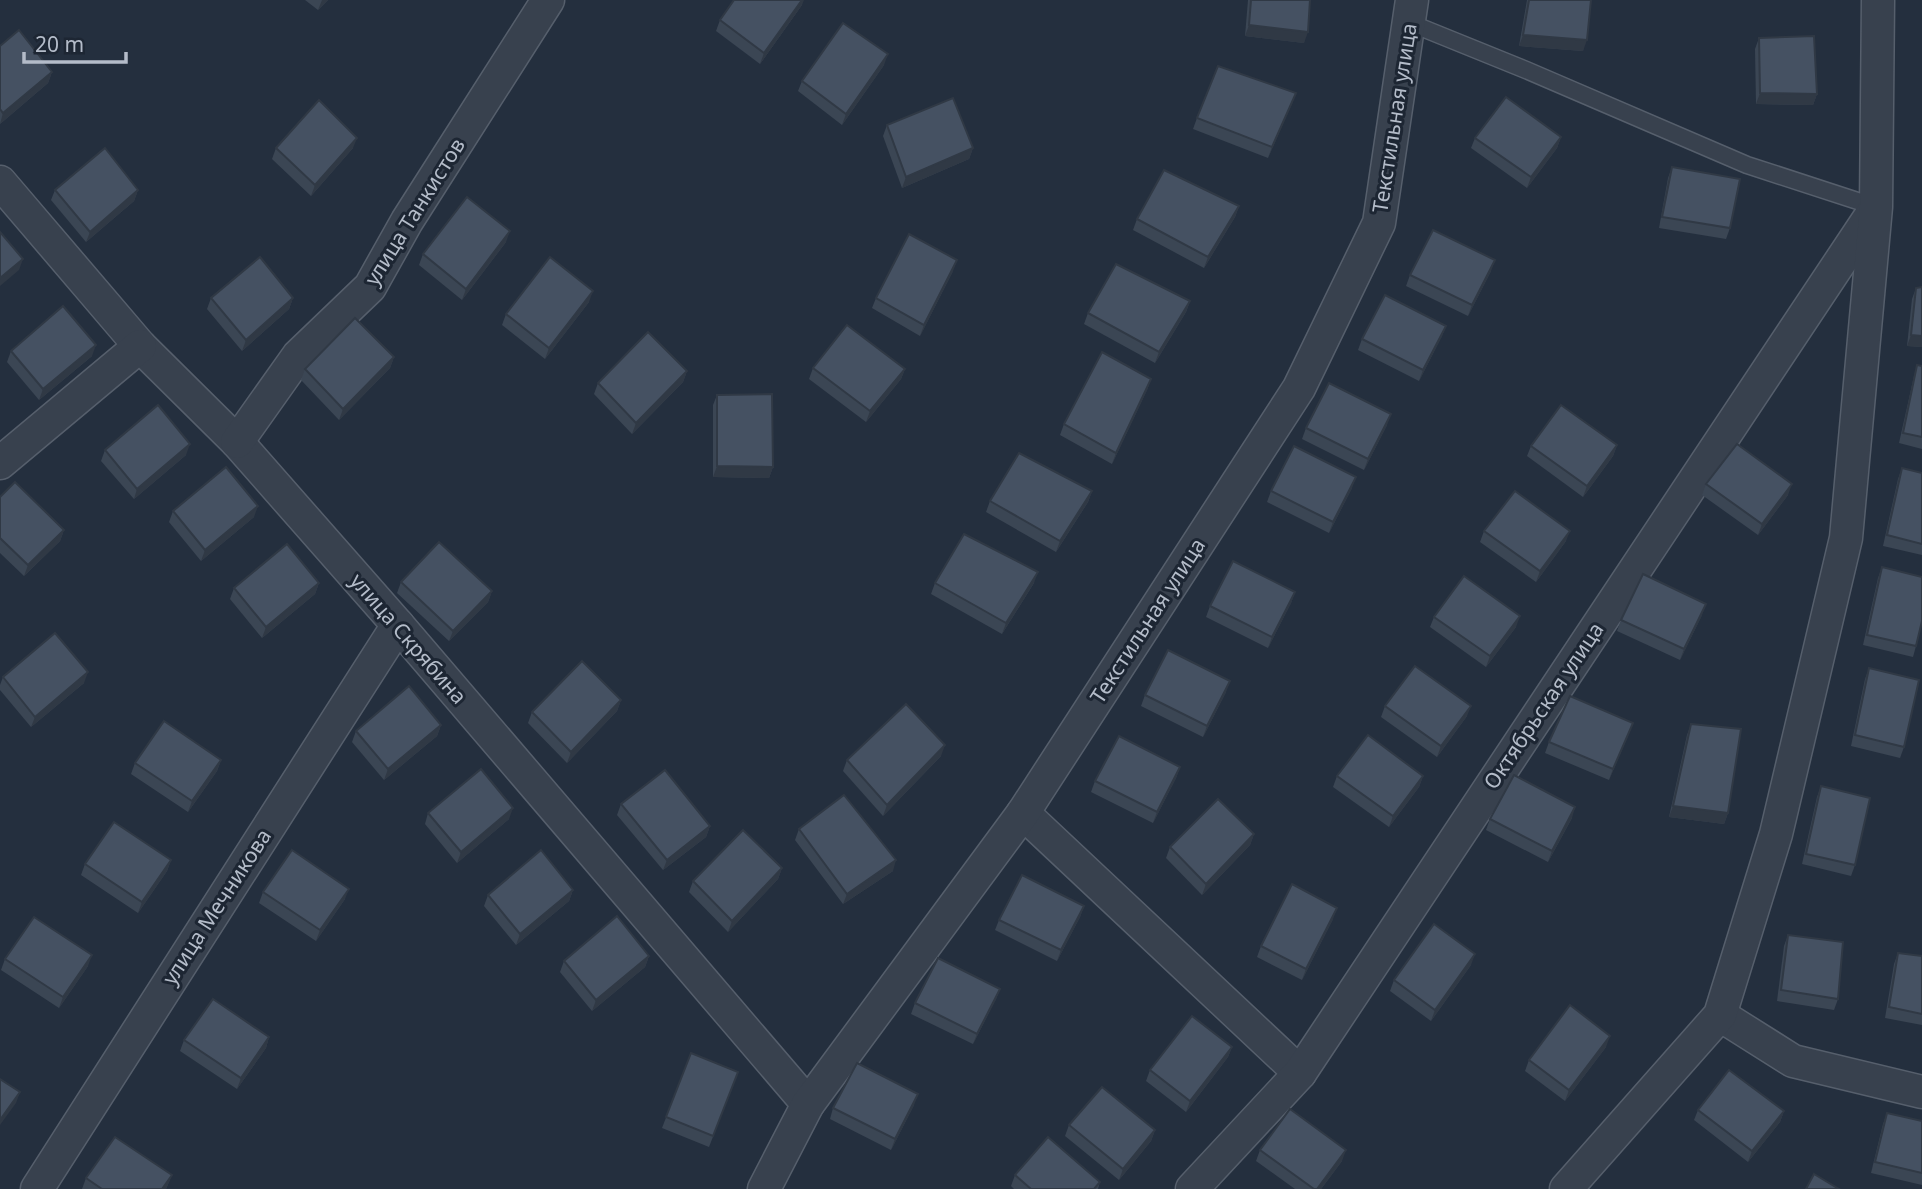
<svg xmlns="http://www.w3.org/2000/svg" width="1922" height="1189" font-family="'Noto Sans',sans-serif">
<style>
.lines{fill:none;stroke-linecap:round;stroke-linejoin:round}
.lane-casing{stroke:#565f6c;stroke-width:19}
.street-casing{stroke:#565f6c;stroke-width:35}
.lane{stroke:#38414e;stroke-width:16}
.street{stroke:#38414e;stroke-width:32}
.wall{fill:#3b4654}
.shaded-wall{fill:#303945}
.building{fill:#455162;stroke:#303945;stroke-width:2}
.labels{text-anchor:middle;stroke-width:6;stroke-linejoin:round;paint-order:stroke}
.street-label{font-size:21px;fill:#b4bcc9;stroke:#1d2633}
</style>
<rect width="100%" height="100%" fill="#242f3e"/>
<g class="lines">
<defs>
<polyline id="lane" points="1410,23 1526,70 1747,165 1876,207"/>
<g id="street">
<polyline points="0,182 140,346 237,442 398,625 808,1104"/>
<polyline points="237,442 298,356 370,287 407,221 548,0"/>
<polyline points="0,463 140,346"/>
<polyline points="1023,813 1300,1073"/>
<polyline points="1720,1015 1793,1061 1922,1092"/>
<polyline points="37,1189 398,625"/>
<polyline points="764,1189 808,1104 1023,813 1299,388 1379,223 1412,0"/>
<polyline points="1192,1189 1300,1073 1874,211"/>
<polyline points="1566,1189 1720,1015 1776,834 1846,538 1876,207 1878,0"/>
</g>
</defs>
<use href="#lane" class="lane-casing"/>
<use href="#street" class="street-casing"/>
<use href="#lane" class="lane"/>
<use href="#street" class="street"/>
</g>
<g class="wall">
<polygon points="305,0 328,0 318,10"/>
<polygon points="1248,0 1310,0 1304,43 1245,36"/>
<polygon points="1527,0 1591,0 1583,51 1519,46"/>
<polygon points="802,5 760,64 716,31 720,20"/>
<polygon points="1759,38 1817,94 1813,105 1756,104 1755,49"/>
<polygon points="0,46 52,72 48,83 0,124"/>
<polygon points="884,65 842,125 798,91 802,81"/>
<polygon points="1296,93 1268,158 1193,129 1197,118"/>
<polygon points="887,125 973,148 969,159 902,188 883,136"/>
<polygon points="1561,137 1557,148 1527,188 1471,148 1475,138"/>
<polygon points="276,148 353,148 311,196 272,159"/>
<polygon points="1672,167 1730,228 1726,239 1659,228 1668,178"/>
<polygon points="55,190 138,190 134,201 86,242 51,200"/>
<polygon points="1239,206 1235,217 1204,268 1133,230 1137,219"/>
<polygon points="506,242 462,300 419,265 423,254"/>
<polygon points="953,271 920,336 872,308 876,298"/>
<polygon points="1491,271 1468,316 1406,286 1410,275"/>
<polygon points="1916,288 1922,347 1907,346 1912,299"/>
<polygon points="211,298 293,298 289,309 242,351 207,309"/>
<polygon points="1190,301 1186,312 1155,363 1084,324 1088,313"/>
<polygon points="589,302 545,359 502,325 506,314"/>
<polygon points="1446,326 1442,336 1419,381 1358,350 1362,339"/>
<polygon points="11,351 92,356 39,400 7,362"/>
<polygon points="394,357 390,368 339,420 301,380 305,369"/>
<polygon points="1917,365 1922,366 1922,449 1899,443 1914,376"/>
<polygon points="813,368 905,369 901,379 866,422 809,379"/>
<polygon points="687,371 683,382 632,434 594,394 598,383"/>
<polygon points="1151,379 1147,390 1112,464 1060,435 1064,424"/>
<polygon points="717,395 773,467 769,478 713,477 713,405"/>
<polygon points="1387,425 1364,470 1302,439 1306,428"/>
<polygon points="1617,445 1613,456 1583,497 1527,456 1531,446"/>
<polygon points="105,450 186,455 134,499 101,461"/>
<polygon points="1902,468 1922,473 1922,555 1883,546 1898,479"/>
<polygon points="1706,484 1788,495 1758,535 1702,495"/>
<polygon points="1352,488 1329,533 1267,502 1271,491"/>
<polygon points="1092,491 1088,502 1056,552 986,512 990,501"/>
<polygon points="0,497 64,530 60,541 24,576 0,553"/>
<polygon points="173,511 254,517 201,561 169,522"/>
<polygon points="1484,531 1566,541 1536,582 1480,542"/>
<polygon points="1882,567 1916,646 1913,657 1863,645 1878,578"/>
<polygon points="401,582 492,591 488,602 449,641 397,593"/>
<polygon points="319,583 315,594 262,638 230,599 234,588"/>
<polygon points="935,583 1034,583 1002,634 931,594"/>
<polygon points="1295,592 1291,603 1268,648 1206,617 1210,606"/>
<polygon points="1702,615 1680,660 1617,631 1621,620"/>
<polygon points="1434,617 1516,627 1486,667 1430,627"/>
<polygon points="1869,668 1904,747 1900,758 1851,746 1865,679"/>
<polygon points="3,677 84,683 31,727 0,690 0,685"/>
<polygon points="1226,692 1203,737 1141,706 1145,695"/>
<polygon points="621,700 617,711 567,763 528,723 532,712"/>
<polygon points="1385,706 1467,716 1437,757 1381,717"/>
<polygon points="1633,723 1609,780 1545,753 1549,742"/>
<polygon points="1691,724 1728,813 1724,824 1669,817 1687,735"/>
<polygon points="441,725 437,736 384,780 352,742 356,731"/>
<polygon points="941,756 883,816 843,771 847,760"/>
<polygon points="221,760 217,771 188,812 131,774 135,763"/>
<polygon points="1180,767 1176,778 1153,823 1091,792 1095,781"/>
<polygon points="1337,776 1423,776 1419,787 1389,827 1333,787"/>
<polygon points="1821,786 1855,865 1851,876 1802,864 1817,797"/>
<polygon points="621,804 710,826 706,837 663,870 617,815"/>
<polygon points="428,813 509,819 457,863 425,824"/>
<polygon points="1572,818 1548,862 1486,830 1490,819"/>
<polygon points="799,829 893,871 843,904 795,840"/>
<polygon points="1254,834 1250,845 1202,895 1166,858 1170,847"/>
<polygon points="171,860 167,871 138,913 81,875 85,864"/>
<polygon points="782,868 778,879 728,932 689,892 693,881"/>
<polygon points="573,890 569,901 516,945 484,906 488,895"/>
<polygon points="263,892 345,899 316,941 259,903"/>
<polygon points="1084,906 1080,917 1057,961 995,930 999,920"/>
<polygon points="1333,919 1302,980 1257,957 1261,946"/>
<polygon points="1788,935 1838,999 1834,1010 1777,1001 1784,946"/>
<polygon points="1898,953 1922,956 1922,1025 1885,1018 1894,964"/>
<polygon points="649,956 645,967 592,1011 560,972 564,961"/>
<polygon points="5,959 88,966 59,1008 1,970"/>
<polygon points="1471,965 1431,1021 1390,991 1394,980"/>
<polygon points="1000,989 996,999 973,1044 911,1014 915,1003"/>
<polygon points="269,1037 266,1048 237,1089 180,1051 184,1040"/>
<polygon points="1232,1047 1228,1057 1186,1112 1146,1081 1150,1070"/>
<polygon points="1606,1047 1565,1101 1525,1071 1529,1060"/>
<polygon points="691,1053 738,1072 709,1147 662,1128"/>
<polygon points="914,1105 891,1150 830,1119 833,1108"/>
<polygon points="1698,1110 1784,1111 1780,1122 1748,1162 1694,1120"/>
<polygon points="1887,1113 1922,1121 1922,1185 1871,1173 1883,1124"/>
<polygon points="1069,1125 1155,1130 1151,1141 1119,1180 1065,1136"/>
<polygon points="1260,1150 1342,1161 1321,1189 1295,1189 1256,1161"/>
<polygon points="172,1175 166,1189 82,1189 86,1178"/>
<polygon points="1015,1175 1100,1182 1098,1189 1014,1189 1011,1186"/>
</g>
<g class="shaded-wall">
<polygon points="322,0 328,0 318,10"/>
<polygon points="802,0 804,0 802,5 760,64 764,53"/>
<polygon points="1249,25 1308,32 1304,43 1245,36"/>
<polygon points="1523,35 1587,40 1583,51 1519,46"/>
<polygon points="888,54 884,65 842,125 846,114"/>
<polygon points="52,72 48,83 0,124 3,113"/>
<polygon points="1296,93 1292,104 1268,158 1272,147"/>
<polygon points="1760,93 1817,94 1813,105 1756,104"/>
<polygon points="1561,137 1557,148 1527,188 1531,177"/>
<polygon points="357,138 353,148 311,196 315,185"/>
<polygon points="973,148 969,159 902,188 906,177"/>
<polygon points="138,190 134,201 86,242 90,232"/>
<polygon points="1239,206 1235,217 1204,268 1208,257"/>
<polygon points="510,231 506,242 462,300 466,289"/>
<polygon points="23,259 19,270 0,286 0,278"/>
<polygon points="957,260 953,271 920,336 924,325"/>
<polygon points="1495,260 1491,271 1468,316 1472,305"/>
<polygon points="593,291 589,302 545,359 549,348"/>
<polygon points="293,298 289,309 242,351 246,340"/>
<polygon points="1190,301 1186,312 1155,363 1159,352"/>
<polygon points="1446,326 1442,336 1419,381 1423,370"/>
<polygon points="1911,335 1922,336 1922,347 1907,346"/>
<polygon points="96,345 92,356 39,400 43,389"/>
<polygon points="394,357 390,368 339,420 343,409"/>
<polygon points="905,369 901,379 866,422 870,411"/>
<polygon points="687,371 683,382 632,434 636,423"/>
<polygon points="1151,379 1147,390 1112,464 1116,453"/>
<polygon points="1391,414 1387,425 1364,470 1368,459"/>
<polygon points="190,444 186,455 134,499 137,489"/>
<polygon points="1617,445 1613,456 1583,497 1587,486"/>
<polygon points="717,466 773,467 769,478 713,477"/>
<polygon points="1356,477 1352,488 1329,533 1333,522"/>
<polygon points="1792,484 1788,495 1758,535 1762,524"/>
<polygon points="1092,491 1088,502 1056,552 1060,541"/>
<polygon points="258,506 254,517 201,561 205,550"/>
<polygon points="64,530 60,541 24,576 28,565"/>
<polygon points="1570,531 1566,541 1536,582 1540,571"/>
<polygon points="1038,572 1034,583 1002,634 1006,623"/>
<polygon points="319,583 315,594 262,638 266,627"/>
<polygon points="492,591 488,602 449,641 453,631"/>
<polygon points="1295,592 1291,603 1268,648 1272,637"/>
<polygon points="1706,604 1702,615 1680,660 1684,649"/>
<polygon points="1520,616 1516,627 1486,667 1490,656"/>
<polygon points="88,672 84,683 31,727 35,717"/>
<polygon points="1230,681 1226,692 1203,737 1207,726"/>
<polygon points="621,700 617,711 567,763 571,752"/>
<polygon points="1471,706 1467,716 1437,757 1441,746"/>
<polygon points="1633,723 1629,734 1609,780 1613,769"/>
<polygon points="441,725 437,736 384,780 388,769"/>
<polygon points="945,745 941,756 883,816 887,805"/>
<polygon points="221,760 217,771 188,812 192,801"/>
<polygon points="1180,767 1176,778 1153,823 1157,812"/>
<polygon points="1423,776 1419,787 1389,827 1393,816"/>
<polygon points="1673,806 1728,813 1724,824 1669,817"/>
<polygon points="1575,807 1572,818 1548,862 1552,851"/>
<polygon points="513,808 509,819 457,863 461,852"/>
<polygon points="710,826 706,837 663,870 667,860"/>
<polygon points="1254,834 1250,845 1202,895 1206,884"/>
<polygon points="171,860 167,871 138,913 142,902"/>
<polygon points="896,860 893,871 843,904 847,894"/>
<polygon points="782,868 778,879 728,932 732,921"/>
<polygon points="349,889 345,899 316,941 320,930"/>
<polygon points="573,890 569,901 516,945 520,934"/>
<polygon points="1084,906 1080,917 1057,961 1061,950"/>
<polygon points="1337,908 1333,919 1302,980 1306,969"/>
<polygon points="1475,954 1471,965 1431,1021 1435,1010"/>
<polygon points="92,955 88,966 59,1008 63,997"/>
<polygon points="649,956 645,967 592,1011 596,1000"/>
<polygon points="1000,989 996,999 973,1044 977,1034"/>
<polygon points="1610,1036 1606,1047 1565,1101 1569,1090"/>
<polygon points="269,1037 266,1048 237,1089 241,1078"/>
<polygon points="1232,1047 1228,1057 1186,1112 1190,1101"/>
<polygon points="20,1092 16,1103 0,1125 0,1120"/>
<polygon points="918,1094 914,1105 891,1150 895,1139"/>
<polygon points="1784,1111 1780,1122 1748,1162 1752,1151"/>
<polygon points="1155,1130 1151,1141 1119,1180 1123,1169"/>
<polygon points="1346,1150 1342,1161 1321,1189 1317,1189"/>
<polygon points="172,1175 166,1189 162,1189"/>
</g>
<g class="building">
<polygon points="734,0 802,0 764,53 720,20"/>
<polygon points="1251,0 1310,0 1308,32 1249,25"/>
<polygon points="1529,0 1591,0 1587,40 1523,35"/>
<polygon points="843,23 888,54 846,114 802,81"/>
<polygon points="19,30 52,72 3,113 0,109 0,46"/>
<polygon points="1814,36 1817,94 1760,93 1759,38"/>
<polygon points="1218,66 1296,93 1272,147 1197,118"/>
<polygon points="1506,97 1561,137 1531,177 1475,138"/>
<polygon points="953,98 973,148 906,177 887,125"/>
<polygon points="319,100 357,138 315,185 276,148"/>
<polygon points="105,148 138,190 90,232 55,190"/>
<polygon points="1672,167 1740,179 1730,228 1662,217"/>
<polygon points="1164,170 1239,206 1208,257 1137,219"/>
<polygon points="467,197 510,231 466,289 423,254"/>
<polygon points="1433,230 1495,260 1472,305 1410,275"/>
<polygon points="0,232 23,259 0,278"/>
<polygon points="909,234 957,260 924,325 876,298"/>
<polygon points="260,257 293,298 246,340 211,298"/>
<polygon points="550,257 593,291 549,348 506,314"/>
<polygon points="1116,264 1190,301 1159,352 1088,313"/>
<polygon points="1922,287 1922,336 1911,335 1916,288"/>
<polygon points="1385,295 1446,326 1423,370 1362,339"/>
<polygon points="63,306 96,345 43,389 11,351"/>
<polygon points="355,318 394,357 343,409 305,369"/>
<polygon points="847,325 905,369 870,411 813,368"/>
<polygon points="648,332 687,371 636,423 598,383"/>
<polygon points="1102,352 1151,379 1116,453 1064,424"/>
<polygon points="1917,365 1922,366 1922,437 1903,433"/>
<polygon points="1329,383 1391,414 1368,459 1306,428"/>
<polygon points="772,394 773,467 717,466 717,395"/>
<polygon points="158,405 190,444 137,489 105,450"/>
<polygon points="1561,405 1617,445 1587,486 1531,446"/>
<polygon points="1737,444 1792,484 1762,524 1706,484"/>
<polygon points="1294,446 1356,477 1333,522 1271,491"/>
<polygon points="1019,453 1092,491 1060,541 990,501"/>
<polygon points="226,467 258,506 205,550 173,511"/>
<polygon points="1902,468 1922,473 1922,544 1887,535"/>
<polygon points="15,482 64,530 28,565 0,538 0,497"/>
<polygon points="1515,491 1570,531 1540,571 1484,531"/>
<polygon points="964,534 1038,572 1006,623 935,583"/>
<polygon points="439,542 492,591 453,631 401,582"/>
<polygon points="287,544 319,583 266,627 234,588"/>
<polygon points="1233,561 1295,592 1272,637 1210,606"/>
<polygon points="1882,567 1922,577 1922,621 1916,646 1867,635"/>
<polygon points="1643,574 1706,604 1684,649 1621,620"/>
<polygon points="1464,576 1520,616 1490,656 1434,617"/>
<polygon points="55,633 88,672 35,717 3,677"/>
<polygon points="1168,650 1230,681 1207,726 1145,695"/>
<polygon points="582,661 621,700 571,752 532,712"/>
<polygon points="1415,666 1471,706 1441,746 1385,706"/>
<polygon points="1869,668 1919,680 1904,747 1855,735"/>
<polygon points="409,686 441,725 388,769 356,731"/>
<polygon points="1570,696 1633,723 1613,769 1549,742"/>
<polygon points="906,704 945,745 887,805 847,760"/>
<polygon points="164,721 221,760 192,801 135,763"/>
<polygon points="1691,724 1741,729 1728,813 1673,806"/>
<polygon points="1368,735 1423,776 1393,816 1337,776"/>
<polygon points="1119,736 1180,767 1157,812 1095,781"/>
<polygon points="481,769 513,808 461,852 428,813"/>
<polygon points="665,770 710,826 667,860 621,804"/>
<polygon points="1514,775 1575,807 1552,851 1490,819"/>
<polygon points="1821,786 1870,798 1855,865 1806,854"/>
<polygon points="844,795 896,860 847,894 799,829"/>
<polygon points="1218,799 1254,834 1206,884 1170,847"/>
<polygon points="114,822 171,860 142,902 85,864"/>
<polygon points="743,830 782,868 732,921 693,881"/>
<polygon points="292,850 349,889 320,930 263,892"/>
<polygon points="541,850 573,890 520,934 488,895"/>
<polygon points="1022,875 1084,906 1061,950 999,920"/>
<polygon points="1292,884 1337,908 1306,969 1261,946"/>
<polygon points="617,916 649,956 596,1000 564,961"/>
<polygon points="34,917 92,955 63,997 5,959"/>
<polygon points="1434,924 1475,954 1435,1010 1394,980"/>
<polygon points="1788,935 1843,942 1838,999 1781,990"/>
<polygon points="1898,953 1922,956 1922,1014 1889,1007"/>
<polygon points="938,958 1000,989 977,1034 915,1003"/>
<polygon points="213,999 269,1037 241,1078 184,1040"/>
<polygon points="1570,1005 1610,1036 1569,1090 1529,1060"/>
<polygon points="1192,1016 1232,1047 1190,1101 1150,1070"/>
<polygon points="691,1053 738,1072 713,1136 666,1117"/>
<polygon points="857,1063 918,1094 895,1139 833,1108"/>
<polygon points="1729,1070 1784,1111 1752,1151 1698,1110"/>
<polygon points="0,1079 20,1092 0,1120"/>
<polygon points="1102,1087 1155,1130 1123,1169 1069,1125"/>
<polygon points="1290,1109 1346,1150 1317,1189 1314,1189 1260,1150"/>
<polygon points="1887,1113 1922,1121 1922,1173 1875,1162"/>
<polygon points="115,1137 172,1175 162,1189 102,1189 86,1178"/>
<polygon points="1048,1137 1100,1182 1094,1189 1031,1189 1015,1175"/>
<polygon points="1814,1174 1839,1189 1806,1189"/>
</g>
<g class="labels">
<g class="street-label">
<text transform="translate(1395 118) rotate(-81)" y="7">Текстильная улица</text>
<text transform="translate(415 212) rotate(-58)" y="7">улица Танкистов</text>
<text transform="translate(1148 621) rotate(-57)" y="7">Текстильная улица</text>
<text transform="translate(408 639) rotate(49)" y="7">улица Скрябина</text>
<text transform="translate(1544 706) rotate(-56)" y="7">Октябрьская улица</text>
<text transform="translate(217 907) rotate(-57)" y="7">улица Мечникова</text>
</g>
</g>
<path d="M24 52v10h102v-10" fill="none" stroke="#b4bcc9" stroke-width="3.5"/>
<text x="35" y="52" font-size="21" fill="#b4bcc9" stroke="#1d2633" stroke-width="5" paint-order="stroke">20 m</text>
</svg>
